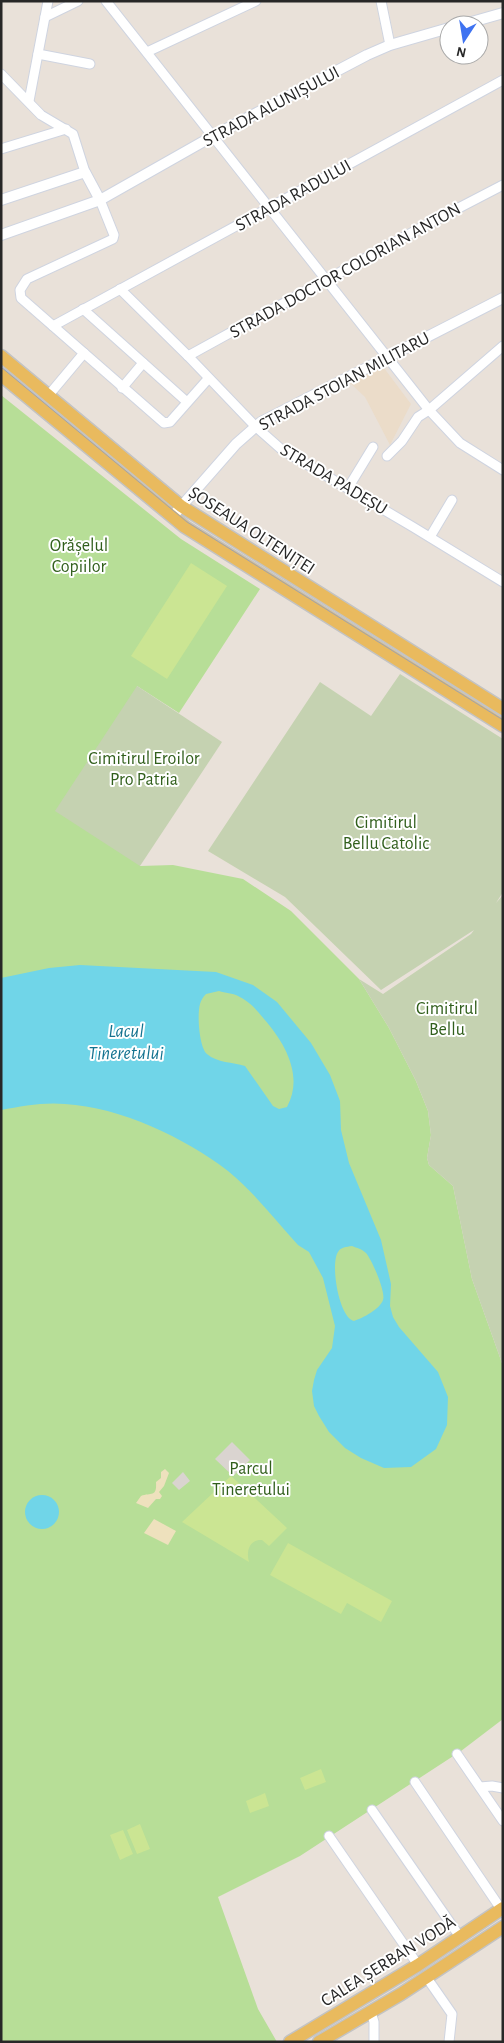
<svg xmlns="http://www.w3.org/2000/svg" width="504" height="2043" font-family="'Alegreya Sans',sans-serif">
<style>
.education{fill:#ebdcc9}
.green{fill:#b7de97}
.sand{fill:#eee1bd}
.cemetery{fill:#c5d2b1}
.pitch{fill:#cbe593}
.plaza{fill:#dad4d0}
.water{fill:#70d5e8;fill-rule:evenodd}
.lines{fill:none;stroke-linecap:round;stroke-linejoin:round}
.minor-casing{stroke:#cfd4e0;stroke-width:11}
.tertiary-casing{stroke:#cfd4e0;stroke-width:12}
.primary-casing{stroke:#c3c3c3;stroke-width:15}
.minor{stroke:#fff;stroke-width:9}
.tertiary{stroke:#fff;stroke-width:10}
.primary{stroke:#e9ba5e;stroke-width:12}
.tram{stroke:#9ca2b1;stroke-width:1}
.labels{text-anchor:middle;stroke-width:4;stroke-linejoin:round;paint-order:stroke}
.street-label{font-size:18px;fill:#272727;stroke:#fff}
.park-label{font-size:18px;fill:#315f1c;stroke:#fff}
.water-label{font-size:19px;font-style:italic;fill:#13728f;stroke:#fff}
</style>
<rect width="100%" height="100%" fill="#e9e1d9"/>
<polygon class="education" points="381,364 411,404 390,445 365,397 348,381"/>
<polygon class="green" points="1,395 181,539 260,589 179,713 137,686 140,866 173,865 243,879 291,911 359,979 389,1028 416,1081 428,1111 431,1135 427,1158 429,1165 453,1186 472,1279 503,1366 503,1719 461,1751 300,1856 218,1897 258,2009 277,2042 1,2042"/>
<g class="sand">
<path d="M 165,1469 L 169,1473 L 164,1486 L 159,1492 L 162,1496 L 160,1499 L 156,1499 L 148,1508 L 136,1503 L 141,1496 C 151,1492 157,1498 156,1482 L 161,1478 L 161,1472 Z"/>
<polygon points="154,1519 176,1531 168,1545 144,1533"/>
</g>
<g class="cemetery">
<polygon points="400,674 503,739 503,892 496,903 503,895 503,1366 472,1279 453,1186 429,1165 427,1158 431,1135 428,1111 416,1081 389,1028 359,979 383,994 471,934 474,930 381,990 285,897 208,851 320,682 371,716"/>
<polygon points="137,686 222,742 140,866 55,811"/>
</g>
<g class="pitch">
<polygon points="191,563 227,586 167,679 131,656"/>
<path d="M 231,1476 L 287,1528 L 269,1546 L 262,1540 C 249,1539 246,1552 249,1562 L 182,1522 Z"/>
<polygon points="288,1543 392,1601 381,1622 347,1603 341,1614 270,1575"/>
<polygon points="321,1769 326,1782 305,1790 300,1778"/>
<polygon points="265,1793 269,1806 250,1813 246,1801"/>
<polygon points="140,1824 150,1849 137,1854 127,1830"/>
<polygon points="123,1830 133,1854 120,1860 110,1835"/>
</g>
<g class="plaza">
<polygon points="232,1442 250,1460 233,1476 215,1459"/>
<polygon points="183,1472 190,1481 179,1490 172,1483"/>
</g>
<g class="water">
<path d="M 80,965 L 216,972 L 253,985 L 277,1002 L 311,1043 L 330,1075 L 340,1101 L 341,1130 L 349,1163 L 381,1240 L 391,1284 L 390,1306 L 393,1317 L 399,1327 L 438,1372 L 448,1397 L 447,1425 L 436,1449 L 411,1467 L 384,1468 L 361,1458 L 345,1448 L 329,1432 L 319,1416 L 314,1406 L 312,1391 L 314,1380 L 317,1370 L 332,1348 L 335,1326 L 323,1278 L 309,1252 L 298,1245 C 276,1221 254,1192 228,1171 C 185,1138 120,1107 65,1104 C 44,1102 22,1106 1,1110 L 1,978 L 49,968 ZM 219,991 C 225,993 233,993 238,996 C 249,1001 257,1010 264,1019 C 285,1043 304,1076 287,1107 L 279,1109 L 273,1106 L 245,1066 C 233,1062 217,1063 207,1054 C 199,1047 197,1014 200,1004 C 201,1000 203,997 206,994 ZM 352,1246 C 357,1248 362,1249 366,1253 C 372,1260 386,1292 383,1300 C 380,1309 363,1318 354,1321 C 339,1318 330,1264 338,1252 C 341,1247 346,1247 352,1246 Z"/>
<circle cx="42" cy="1512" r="17"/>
</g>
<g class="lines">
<defs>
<g id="minor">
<polyline points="106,1 429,410 460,443 503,470"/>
<polyline points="381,1 390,45"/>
<polyline points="45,17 78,1"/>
<polyline points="147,52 256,1"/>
<polyline points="38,54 90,64"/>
<polyline points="1,74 41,115 73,134 85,172"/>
<polyline points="29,101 48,1"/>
<polyline points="1,149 66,129"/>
<polyline points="100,200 114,235 113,239 27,279 20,290 21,298 164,423 170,422 208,379"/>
<polyline points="120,289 188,356 255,426 281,449 413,527 503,582"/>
<polyline points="83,309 187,402"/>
<polyline points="53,326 503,80"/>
<polyline points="188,356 424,226 503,185"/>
<polyline points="122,388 143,363"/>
<polyline points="48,396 84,353"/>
<polyline points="387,456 402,441 418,417 429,410 503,346"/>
<polyline points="348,488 373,447"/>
<polyline points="430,537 452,500"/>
<polyline points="457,1754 503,1821"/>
<polyline points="415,1782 503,1912"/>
<polyline points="480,1787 492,1786 503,1788"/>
<polyline points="372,1810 460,1937"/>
<polyline points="329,1836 418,1965"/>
<polyline points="427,1978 452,2014 449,2042"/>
<polyline points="371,2012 374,2022 374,2042"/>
</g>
<g id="tertiary">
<polyline points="461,25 503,13"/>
<polyline points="1,200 85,172 100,200"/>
<polyline points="1,235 100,200 213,136 367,55 390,45 449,28"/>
<polyline points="172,517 236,444 261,422 503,298"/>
</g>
<g id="primary">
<polyline points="1,356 181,506 503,709"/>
<polyline points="1,375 185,527 503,726"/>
<polyline points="290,2042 418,1965 503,1908"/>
<polyline points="319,2042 401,1994 503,1927"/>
</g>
</defs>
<use href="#minor" class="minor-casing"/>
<use href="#tertiary" class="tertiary-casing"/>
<use href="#primary" class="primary-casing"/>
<use href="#minor" class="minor"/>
<use href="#tertiary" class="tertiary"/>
<use href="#primary" class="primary"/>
<polyline class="tram" points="1,367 187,522 503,720"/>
</g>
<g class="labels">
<g class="street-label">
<text transform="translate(271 106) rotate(-28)" y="6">STRADA ALUNIȘULUI</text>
<text transform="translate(293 195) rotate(-29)" y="6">STRADA RADULUI</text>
<text transform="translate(345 270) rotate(-29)" y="6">STRADA DOCTOR COLORIAN ANTON</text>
<text transform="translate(344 381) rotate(-28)" y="6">STRADA STOIAN MILITARU</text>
<text transform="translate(334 479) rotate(31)" y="6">STRADA PADEȘU</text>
<text transform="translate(252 530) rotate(33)" y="6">ȘOSEAUA OLTENIȚEI</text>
<text transform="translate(388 1961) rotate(-32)" y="6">CALEA ȘERBAN VODĂ</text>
</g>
<g class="park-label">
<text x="79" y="551">Orășelul<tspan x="79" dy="21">Copiilor</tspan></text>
<text x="144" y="764">Cimitirul Eroilor<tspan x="144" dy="21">Pro Patria</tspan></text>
<text x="386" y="828">Cimitirul<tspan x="386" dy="21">Bellu Catolic</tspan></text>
<text x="447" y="1014">Cimitirul<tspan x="447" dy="21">Bellu</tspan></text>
<text x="251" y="1474">Parcul<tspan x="251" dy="21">Tineretului</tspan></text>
</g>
<g class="water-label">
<text x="126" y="1037">Lacul<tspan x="126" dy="22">Tineretului</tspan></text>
</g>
</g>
<rect width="504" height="2043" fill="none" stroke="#272727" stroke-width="5"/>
<g transform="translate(464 40) rotate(192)"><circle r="24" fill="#ffffff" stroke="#a9a9a9"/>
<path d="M0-4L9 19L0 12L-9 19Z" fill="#3f73f1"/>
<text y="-8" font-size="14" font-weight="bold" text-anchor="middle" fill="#272727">N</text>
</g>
</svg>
